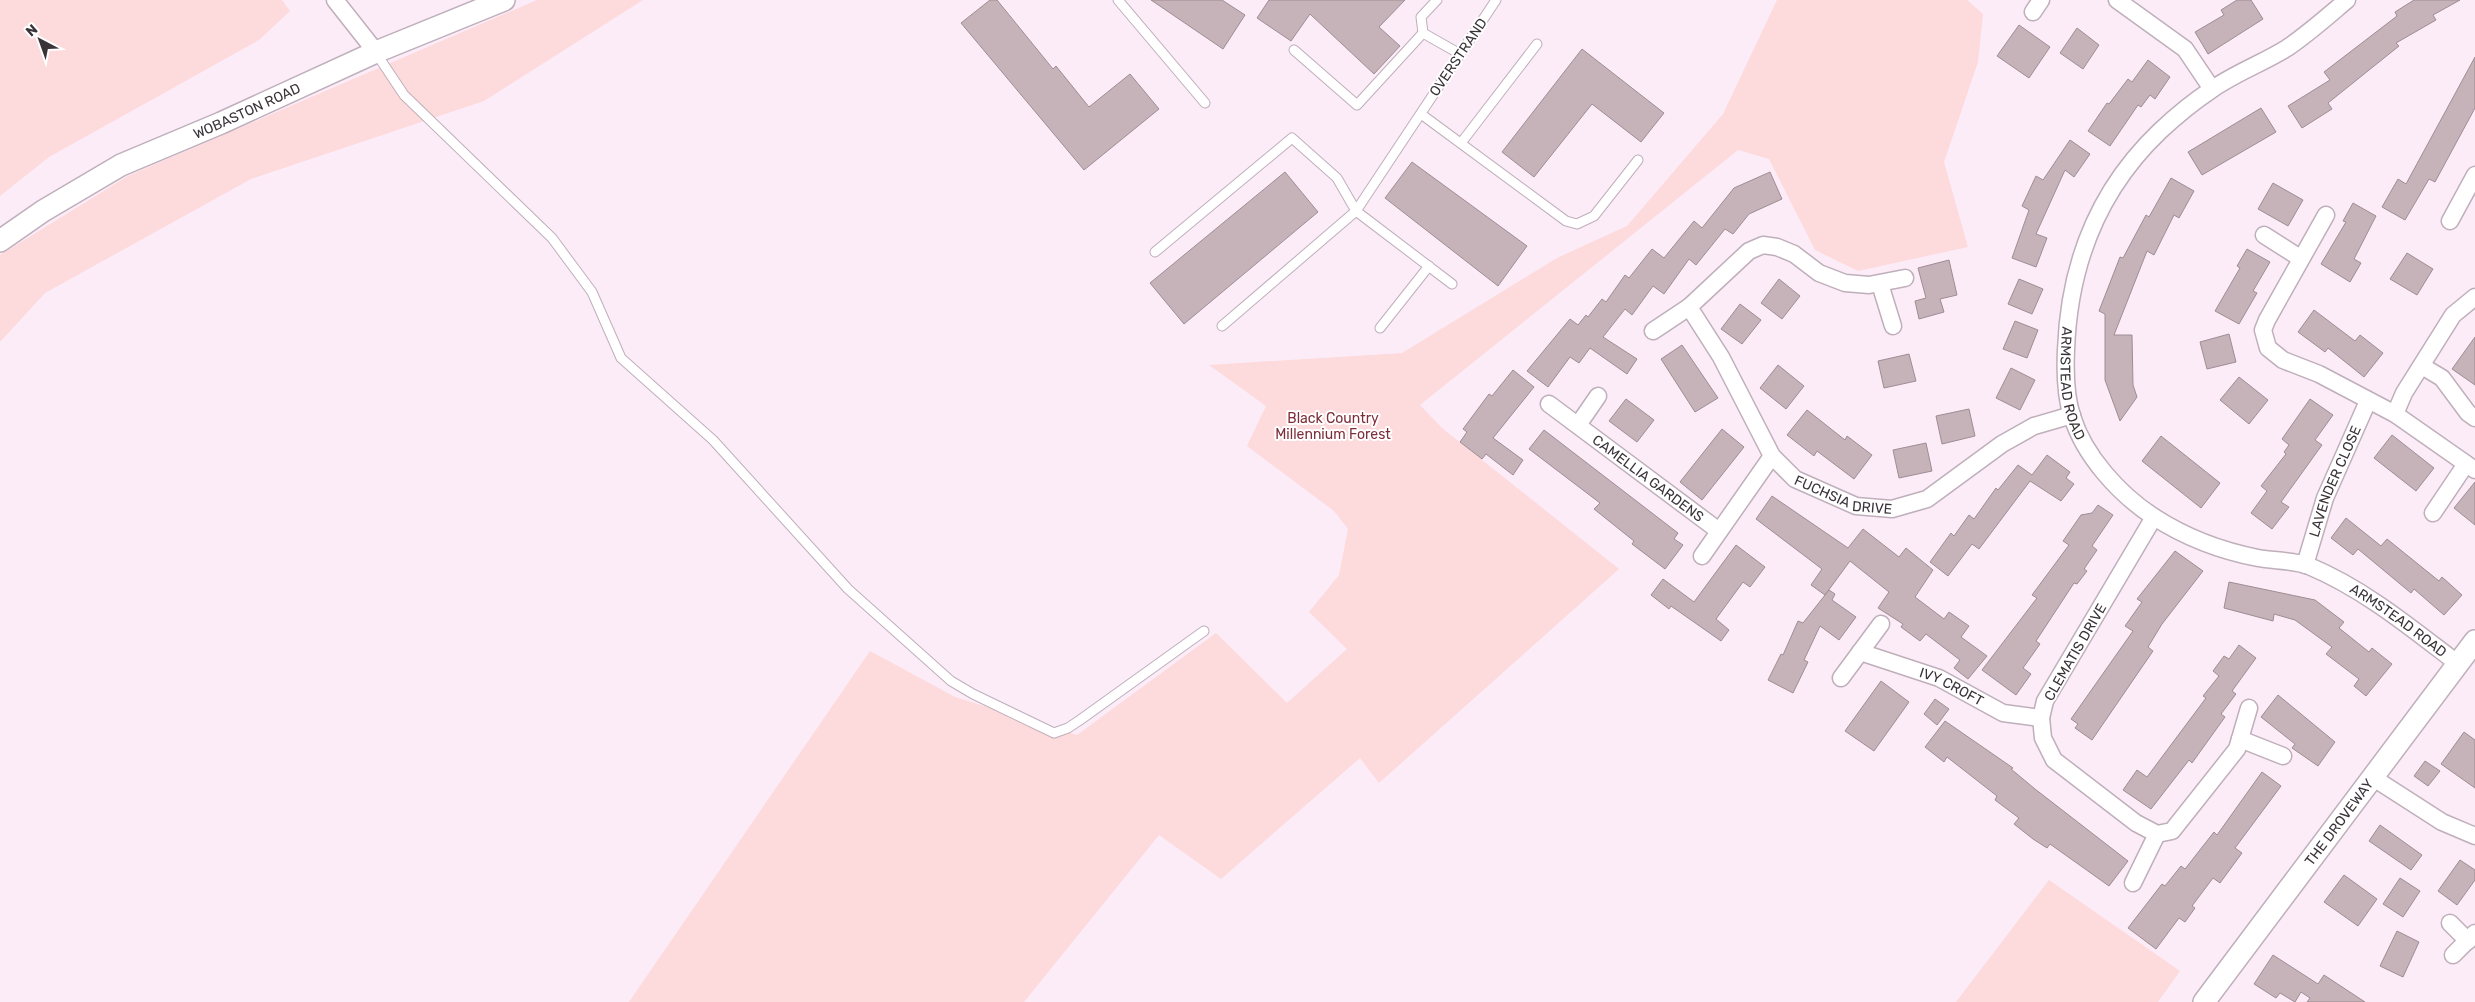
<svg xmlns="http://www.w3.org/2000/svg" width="2475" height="1002" font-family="Rubik,sans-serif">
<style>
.green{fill:#fddadb}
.building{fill:#c6b2b9;stroke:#9f8d93}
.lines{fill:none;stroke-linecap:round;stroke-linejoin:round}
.service-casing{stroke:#bfafbb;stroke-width:11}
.minor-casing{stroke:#bfafbb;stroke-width:19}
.tertiary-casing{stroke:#bfafbb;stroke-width:24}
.service{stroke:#fff;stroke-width:9}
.minor{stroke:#fff;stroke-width:16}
.tertiary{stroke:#fff;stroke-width:21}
.labels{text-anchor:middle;stroke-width:4;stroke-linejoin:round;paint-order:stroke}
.street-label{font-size:14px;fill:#3a3439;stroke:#fff}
.park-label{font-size:14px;fill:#7d2e38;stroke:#fff}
</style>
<rect width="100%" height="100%" fill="#fcecf8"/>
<g class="green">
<polygon points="0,0 282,0 290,11 259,40 49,157 0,196"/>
<polygon points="537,0 643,0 484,101 251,179 45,293 0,342 0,255 128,176"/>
<polygon points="1777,0 1967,0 1983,14 1978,62 1944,162 1968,247 1858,271 1815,250 1769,159 1738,150 1420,405 1442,428 1619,569 1379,783 1360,758 1221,879 1159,835 1024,1002 629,1002 870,651 955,697 1077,735 1216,633 1287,703 1347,649 1309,612 1339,575 1348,529 1334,511 1247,446 1266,406 1209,365 1402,353 1557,258 1627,226 1723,114"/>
<polygon points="2049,880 2180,971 2158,1002 1956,1002"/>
</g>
<g class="building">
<polygon points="990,0 997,0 1053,69 1056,66 1089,107 1130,74 1159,109 1084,170 961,23"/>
<polygon points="1151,0 1222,0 1245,15 1223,49"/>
<polygon points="1269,0 1405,0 1379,27 1400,46 1374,74 1310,14 1291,41 1257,18"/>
<polygon points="2237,0 2251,0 2263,19 2208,54 2195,32 2224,15 2221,10"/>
<polygon points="2414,0 2460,0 2433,15 2436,20 2396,43 2399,46 2328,103 2332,109 2302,128 2288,106 2330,80 2324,72 2397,16 2395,12"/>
<polygon points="2019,25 2050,47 2029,78 1997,56"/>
<polygon points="2077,28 2099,45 2083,69 2060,53"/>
<polygon points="1582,49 1664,113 1641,142 1592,104 1534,177 1502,152"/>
<polygon points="2475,57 2475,108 2435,182 2429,179 2405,220 2382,207 2398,179 2406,184"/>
<polygon points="2148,60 2170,77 2155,99 2150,95 2141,107 2138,105 2110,146 2088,131 2107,103 2109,104 2128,79 2132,82"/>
<polygon points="2261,108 2276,132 2202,175 2188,152"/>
<polygon points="2070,140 2090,154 2074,177 2065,170 2036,234 2047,238 2036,267 2012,258 2029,210 2022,206 2036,176 2043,180"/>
<polygon points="1412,162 1527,246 1498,286 1385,198"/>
<polygon points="1285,172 1318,212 1184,324 1150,283"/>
<polygon points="1770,172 1782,199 1749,214 1733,234 1725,229 1696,265 1689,259 1664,294 1653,286 1632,315 1625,309 1603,337 1637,359 1627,374 1590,348 1579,363 1570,357 1548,387 1527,371 1570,319 1578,325 1586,315 1588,317 1602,299 1606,302 1625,275 1629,278 1652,249 1664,258 1694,221 1702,228 1734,188"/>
<polygon points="2171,178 2194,191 2179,218 2174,215 2154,255 2147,251 2114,335 2132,335 2133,385 2137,397 2120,421 2105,380 2105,314 2099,311 2120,257 2123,258 2146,215 2149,217"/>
<polygon points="2273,183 2303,200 2288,226 2258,209"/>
<polygon points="2353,203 2376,216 2354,259 2361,263 2350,282 2321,264 2346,222 2343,221"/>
<polygon points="2247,249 2270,262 2253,291 2257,293 2239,324 2215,311 2240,268 2237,266"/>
<polygon points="2407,253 2433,269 2417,295 2390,279"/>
<polygon points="1949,260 1957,295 1940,299 1944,312 1919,319 1915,301 1926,298 1918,268"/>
<polygon points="1779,279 1800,296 1782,319 1761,303"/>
<polygon points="2019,279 2043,289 2032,314 2008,304"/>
<polygon points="1740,304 1761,320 1742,344 1721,329"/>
<polygon points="2314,310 2355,341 2360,335 2383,353 2364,377 2328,348 2325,352 2298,332"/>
<polygon points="2015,321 2038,330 2027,358 2003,349"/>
<polygon points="2229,334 2236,362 2207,369 2200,342"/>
<polygon points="2475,337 2475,385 2452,369"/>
<polygon points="1682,345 1718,398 1695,412 1661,359"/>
<polygon points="1909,354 1916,381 1884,388 1878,361"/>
<polygon points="1778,365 1804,386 1786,409 1760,388"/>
<polygon points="2011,368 2035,380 2020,410 1996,398"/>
<polygon points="1513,370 1534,387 1493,438 1523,460 1513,475 1486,454 1482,459 1460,442 1467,432 1463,429 1489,394 1492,396"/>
<polygon points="2239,377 2268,400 2249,424 2220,400"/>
<polygon points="1626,399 1654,420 1637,442 1609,421"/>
<polygon points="2310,399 2333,415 2315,440 2322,445 2281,502 2289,507 2272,529 2251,513 2267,491 2261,486 2286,454 2284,452 2289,445 2282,439"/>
<polygon points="1969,409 1975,436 1942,444 1936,416"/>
<polygon points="1807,410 1845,440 1847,436 1872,455 1854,479 1817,451 1814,456 1787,435"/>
<polygon points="1722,429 1744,447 1702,500 1680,482"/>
<polygon points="1544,430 1678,533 1674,539 1683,545 1665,569 1632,544 1634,541 1594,509 1600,503 1529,449"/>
<polygon points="2392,435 2434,468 2416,491 2374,458"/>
<polygon points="2161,436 2220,483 2201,508 2142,461"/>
<polygon points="1926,443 1932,471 1899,478 1893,450"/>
<polygon points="2047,455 2070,472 2066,478 2074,484 2061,501 2030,481 1979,549 1972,544 1948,576 1930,562 1951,533 1954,536 1969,515 1974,519 1996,488 1998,490 2018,465 2032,475"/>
<polygon points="2475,482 2475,525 2454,508"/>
<polygon points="1772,496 1848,548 1863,529 1899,557 1906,548 1933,570 1915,597 1944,619 1949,612 1969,626 1961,637 1987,656 1968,679 1954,668 1960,660 1926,634 1920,641 1901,627 1903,624 1878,608 1889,592 1850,561 1825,595 1811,585 1822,569 1756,519"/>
<polygon points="2098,505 2113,515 2092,546 2097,550 2084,569 2087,571 2077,584 2074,583 2036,641 2040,644 2023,668 2031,674 2016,695 1982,670 2037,598 2032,595 2069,545 2063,541 2081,515 2092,513"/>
<polygon points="2346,518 2381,546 2387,539 2439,581 2442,577 2462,595 2444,615 2414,589 2411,593 2358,549 2353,555 2331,538"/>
<polygon points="1736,545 1765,567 1750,587 1743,582 1716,619 1729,630 1721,641 1671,606 1669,609 1651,595 1663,579 1694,602"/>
<polygon points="2175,551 2203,571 2162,624 2148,647 2153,651 2092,740 2075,728 2078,724 2071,719 2133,631 2125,626 2142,602 2137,599"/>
<polygon points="2229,582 2315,600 2344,622 2339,628 2369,652 2372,648 2392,664 2366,696 2354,686 2359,679 2326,654 2332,647 2295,620 2274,614 2273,621 2224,608"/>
<polygon points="1829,590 1835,594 1832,600 1856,617 1839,640 1820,626 1804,660 1808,662 1793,693 1768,680 1781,654 1783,655 1798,621 1803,623"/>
<polygon points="2239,645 2256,658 2232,691 2236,694 2221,714 2225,717 2192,763 2189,760 2151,809 2123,790 2137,770 2147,777 2206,698 2203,696 2219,676 2213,671 2224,656 2229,659"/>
<polygon points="1881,681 1909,702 1874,751 1845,731"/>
<polygon points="2278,695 2335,742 2318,766 2292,748 2295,744 2261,717"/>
<polygon points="1935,699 1949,709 1937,725 1924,714"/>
<polygon points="1945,721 2013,768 2011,769 2035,789 2128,861 2109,886 2050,844 2047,848 2033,839 2014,824 2019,818 1995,800 1997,796 1947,757 1944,762 1925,747"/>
<polygon points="2464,732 2475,740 2475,788 2441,764"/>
<polygon points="2425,761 2440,771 2428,786 2414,776"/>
<polygon points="2262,772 2281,786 2235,848 2242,853 2220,883 2213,878 2192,906 2195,908 2185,922 2179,918 2156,949 2128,928 2162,884 2165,886 2181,866 2185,869 2214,832 2217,835"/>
<polygon points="2380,825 2422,855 2411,870 2369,841"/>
<polygon points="2460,860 2475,870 2475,880 2457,905 2438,891"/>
<polygon points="2344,875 2377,899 2358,926 2324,902"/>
<polygon points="2400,878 2420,891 2403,917 2383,904"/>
<polygon points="2397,931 2419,942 2403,977 2380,966"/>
<polygon points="2273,955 2318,984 2324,975 2365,1002 2307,1002 2310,998 2301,992 2295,1002 2280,993 2276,998 2254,984"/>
</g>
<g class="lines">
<defs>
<g id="service">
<polyline points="1118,0 1205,103"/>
<polyline points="1423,33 1421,17 1437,0"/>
<polyline points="1294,50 1357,105 1423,33 1460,54"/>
<polyline points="376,53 404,95 552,238 592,292 621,358 713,440 848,589 951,681 973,694 1054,733 1068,728 1080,720 1204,631"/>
<polyline points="1421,114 1566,221 1577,224 1594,216 1638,160"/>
<polyline points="1461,143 1537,44"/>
<polyline points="1155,252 1292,138 1337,178 1356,211 1222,326"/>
<polyline points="1452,284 1356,211 1496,0"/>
<polyline points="1380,328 1429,266"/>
</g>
<g id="minor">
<polyline points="335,0 376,52"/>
<polyline points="2117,0 2185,49 2212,89"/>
<path id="s1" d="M 2347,0 C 2328,16 2308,34 2287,48 C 2263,63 2235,73 2211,90 C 2193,102 2176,116 2160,131 C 2098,190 2069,266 2066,350 C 2065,372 2065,395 2072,416 C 2084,456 2120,495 2154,517 C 2185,537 2222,551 2258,558 C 2274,561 2293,560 2309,566 C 2364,589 2410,627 2457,663"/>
<polyline points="2033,12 2041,0"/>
<polyline points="2326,215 2267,320 2263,330 2268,348 2283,360 2319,374 2395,414 2475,470"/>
<polyline points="2450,221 2475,175"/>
<polyline points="2264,235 2300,258"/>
<polyline points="1880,284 1893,326"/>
<path id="s2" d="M 1689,307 L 1721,357 L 1772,456 L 1795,479 L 1856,506 L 1892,509 L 1927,499 L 2002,444 L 2034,426 L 2072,415"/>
<polyline points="1653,331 1689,307 1749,251 1763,245 1777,247 1794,254 1819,273 1845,283 1869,285 1905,278"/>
<polyline points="2422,366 2442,378 2468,413 2475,418"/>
<path id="s3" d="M 1549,404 L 1719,531"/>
<polyline points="2395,414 2404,393 2453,315 2475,297"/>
<polyline points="1578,425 1598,396"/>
<polyline points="2433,513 2466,464"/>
<polyline points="2154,517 2045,701 2041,718 2043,738 2054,760 2136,823 2157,834 2172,831 2237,749 2249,708"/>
<polyline points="1702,556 1772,456"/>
<path id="s4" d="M 2305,565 L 2325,498 L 2368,401"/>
<path id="s5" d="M 1860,652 L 1939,678 L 2003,713 L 2041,718"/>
<polyline points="1841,678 1881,624"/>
<polyline points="2240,739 2283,756"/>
<polyline points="2372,777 2442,822 2475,836"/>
<polyline points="2133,883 2157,834"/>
<polyline points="2450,923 2468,941"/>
<polyline points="2453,955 2475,933"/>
</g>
<g id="tertiary">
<path id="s6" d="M 0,241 L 43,211 L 121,165 L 221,123 L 376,52 L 504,0"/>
<path id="s7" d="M 2204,1002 L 2475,641"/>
</g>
</defs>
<use href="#service" class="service-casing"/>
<use href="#minor" class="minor-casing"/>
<use href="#tertiary" class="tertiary-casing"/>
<use href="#service" class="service"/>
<use href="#minor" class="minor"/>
<use href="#tertiary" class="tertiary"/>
</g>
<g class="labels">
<g class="street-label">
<text transform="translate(1458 57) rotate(-56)" y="5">OVERSTRAND</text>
<text dy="5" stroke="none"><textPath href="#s6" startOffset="280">WOBASTON ROAD</textPath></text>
<text dy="5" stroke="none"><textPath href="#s1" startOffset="508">ARMSTEAD ROAD</textPath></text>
<text dy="5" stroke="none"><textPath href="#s3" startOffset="124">CAMELLIA GARDENS</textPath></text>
<text dy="5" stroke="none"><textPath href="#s4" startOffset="89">LAVENDER CLOSE</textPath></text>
<text dy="5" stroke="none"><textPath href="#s2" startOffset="255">FUCHSIA DRIVE</textPath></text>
<text dy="5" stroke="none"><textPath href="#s1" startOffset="942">ARMSTEAD ROAD</textPath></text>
<text transform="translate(2075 652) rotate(-60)" y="5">CLEMATIS DRIVE</text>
<text dy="5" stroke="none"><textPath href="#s5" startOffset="98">IVY CROFT</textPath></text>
<text dy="5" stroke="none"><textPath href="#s7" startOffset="225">THE DROVEWAY</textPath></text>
</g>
<g class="park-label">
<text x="1333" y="423">Black Country<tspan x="1333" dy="16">Millennium Forest</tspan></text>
</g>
</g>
<g transform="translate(40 40) rotate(319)" stroke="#ffffff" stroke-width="4" paint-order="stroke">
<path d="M0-4L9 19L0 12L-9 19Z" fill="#3a3439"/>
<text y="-8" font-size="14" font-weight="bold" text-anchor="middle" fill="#3a3439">N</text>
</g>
</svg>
